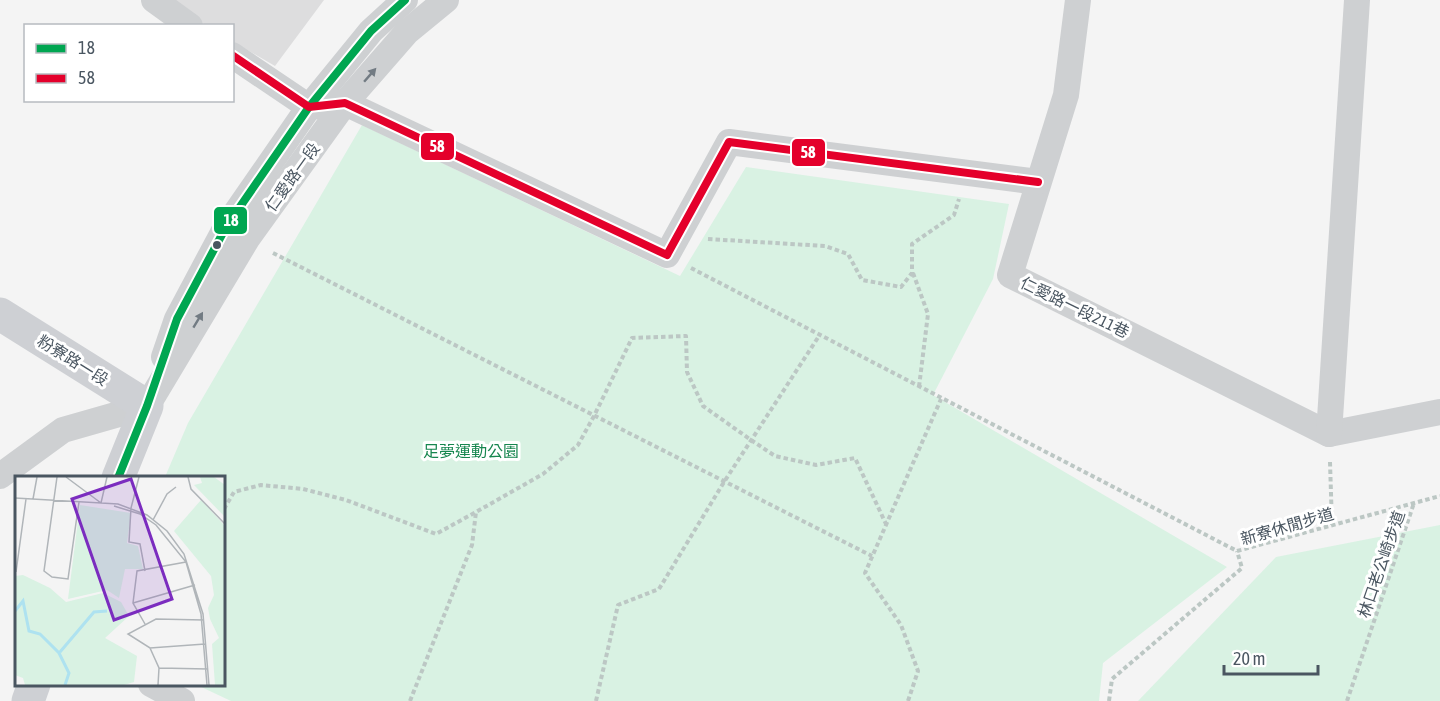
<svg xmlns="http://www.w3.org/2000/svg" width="1440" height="701" font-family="'Asap Condensed','Noto Sans TC',sans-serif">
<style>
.green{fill:#d9f2e3}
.building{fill:#ddddde}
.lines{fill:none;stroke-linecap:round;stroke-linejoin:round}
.path{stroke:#bcc7c4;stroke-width:4;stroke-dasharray:4.5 3;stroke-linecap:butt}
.street{stroke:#ced0d2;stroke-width:26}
.secondary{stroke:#ced0d4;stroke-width:33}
.bus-1-casing{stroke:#fff;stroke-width:12}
.bus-2-casing{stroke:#fff;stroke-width:12}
.bus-1{stroke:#00a651;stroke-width:8}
.bus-2{stroke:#e4002b;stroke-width:8}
.oneway{fill:#727b83}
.bus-dot{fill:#4a5661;stroke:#fff;stroke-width:2}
.labels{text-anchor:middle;stroke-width:6;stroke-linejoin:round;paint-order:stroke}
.street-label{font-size:16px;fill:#4a5661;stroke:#fff}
.park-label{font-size:16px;fill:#17864f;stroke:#fff}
.inset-river{fill:none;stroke:#aee2f0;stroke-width:3}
.inset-road{fill:none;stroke:#b0b5b9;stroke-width:1.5}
.view{fill:#7b2cbf;fill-opacity:0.15;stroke:#7b2cbf;stroke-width:3}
.inset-edge{fill:none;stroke:#4a5661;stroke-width:3}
.line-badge{stroke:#fff;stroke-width:2}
.badge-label{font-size:16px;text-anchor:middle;font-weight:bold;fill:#fff}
</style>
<rect width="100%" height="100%" fill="#f4f4f4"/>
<g class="green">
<polygon points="362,125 680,276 746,167 1009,204 993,279 933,395 1227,567 1103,663 1099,701 231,701 197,685 224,684 224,478 165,477 188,423"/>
<polygon points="1440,525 1440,701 1138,701 1276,557"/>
</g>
<polygon class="building" points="169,0 324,0 275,66 232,41 232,26 207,26"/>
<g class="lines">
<g class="path">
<polyline points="708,239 825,246 848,254 862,280 901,287 912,273 912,244 954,215 959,199"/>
<polyline points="273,253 872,556"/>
<polyline points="691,268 1237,551"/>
<polyline points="913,273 928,314 919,387"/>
<polyline points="1330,462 1332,525"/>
<polyline points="224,509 234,492 261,485 303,489 346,500 436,534 476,512"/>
<polyline points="1237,551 1440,496"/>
<polyline points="410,701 472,545 476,512 543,474 578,445 594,416 632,338 686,336 687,372 703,406 751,440 775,456 816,465 855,458 886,524"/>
<polyline points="596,701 618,605 659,589 724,482 819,336"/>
<polyline points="908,701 918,671 901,625 865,573 941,399"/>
<polyline points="1109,701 1112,679 1242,568 1237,551"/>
<polyline points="1347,701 1414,503"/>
</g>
<g class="street">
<polyline points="154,0 190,26"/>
<polyline points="1078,0 1066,95 1010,275 1329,434 1440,412"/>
<polyline points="232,55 309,107 345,103 667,255 729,142 1038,182"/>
<polyline points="164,357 177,319 226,227 309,107 371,31 405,0"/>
<polyline points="147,406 247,239 345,103 407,32 446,0"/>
<polyline points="1329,434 1357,0"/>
<polyline points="0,476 63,430 147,406"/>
<polyline points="151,684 182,701"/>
</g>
<g class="secondary">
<polyline points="0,314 147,406 118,478"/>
<polyline points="28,701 34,684"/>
</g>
<defs>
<polyline id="bus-1" points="118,478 147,406 177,319 226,227 309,107 371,31 405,0"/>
<polyline id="bus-2" points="232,55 309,107 345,103 667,255 729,142 1038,182"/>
</defs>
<use href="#bus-1" class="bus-1-casing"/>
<use href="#bus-2" class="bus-2-casing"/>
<use href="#bus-1" class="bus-1"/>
<use href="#bus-2" class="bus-2"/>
</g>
<defs><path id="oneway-solid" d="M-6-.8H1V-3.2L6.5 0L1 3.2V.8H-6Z" transform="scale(1.5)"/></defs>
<g class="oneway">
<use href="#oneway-solid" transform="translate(370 75) rotate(-49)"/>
<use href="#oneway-solid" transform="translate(198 320) rotate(-59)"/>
</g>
<circle class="bus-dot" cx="217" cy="245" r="5"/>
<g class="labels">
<g class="street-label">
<text transform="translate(292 177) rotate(-54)" y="6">仁愛路一段</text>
<text transform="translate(1075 307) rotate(26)" y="6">仁愛路一段211巷</text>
<text transform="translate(73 360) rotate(32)" y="6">粉寮路一段</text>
<text transform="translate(1287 526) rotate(-16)" y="6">新寮休閒步道</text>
<text transform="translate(1381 564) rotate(-71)" y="6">林口老公崎步道</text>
</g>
<g class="park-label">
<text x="471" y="457">足夢運動公園</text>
</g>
</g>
<g transform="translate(15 476)">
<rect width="210" height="210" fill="#f4f4f4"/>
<path d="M 185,1 L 199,1 L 210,9 L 210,41 L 179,9 L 187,7 ZM 186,24 L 210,50 L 210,209 L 200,209 L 197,168 L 204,162 L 195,143 L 193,132 L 199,119 L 196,100 L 159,55 ZM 65,29 L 116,37 L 112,67 L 123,70 L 128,93 L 110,93 L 104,122 L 92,114 L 53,123 ZM 8,99 L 35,112 L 51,126 L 88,117 L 106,126 L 114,140 L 90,162 L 122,180 L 119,206 L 109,209 L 10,209 L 8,202 L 0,199 L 0,100 Z" fill="#d9f2e3"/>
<path class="inset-river" d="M 0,135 L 8,125 L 14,155 L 25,158 L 44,177 L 54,197 L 50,209M 45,176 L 79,136 L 92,135"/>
<path class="inset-road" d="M 42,1 L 29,95 L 37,101 L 53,103 L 64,26M 51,1 L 86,27M 124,1 L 116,32 L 114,66 L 125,68 L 130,95M 173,1 L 176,13 L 210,48M 0,22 L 86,27 L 92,1M 18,23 L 22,1M 86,27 L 103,28 L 132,39 L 152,55 L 169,78 L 188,138 L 194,209M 99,30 L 125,38 L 141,49 L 171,86 L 186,138 L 192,209M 138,44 L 152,18 L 161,11M 1,96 L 11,23M 118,127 L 180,109M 189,144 L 141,143 L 113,158 L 135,172 L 190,168M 130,148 L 118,127 L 122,95 L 171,86M 135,172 L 144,192 L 143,209M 144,192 L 193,193"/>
<path class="view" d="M 116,3 L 157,123 L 99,144 L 57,23 Z"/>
<rect width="210" height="210" class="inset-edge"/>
</g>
<g class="line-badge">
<rect x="420" y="132" width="35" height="29" rx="6" fill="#e4002b"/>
<rect x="791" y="138" width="35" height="29" rx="6" fill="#e4002b"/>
<rect x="213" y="206" width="35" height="29" rx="6" fill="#00a651"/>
</g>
<g class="badge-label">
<text x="437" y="152">58</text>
<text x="808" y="158">58</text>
<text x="231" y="226">18</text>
</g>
<rect x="24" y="24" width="210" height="78" fill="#ffffff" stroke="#b7bbc0" stroke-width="1.5"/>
<rect x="36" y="44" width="30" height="9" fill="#00a651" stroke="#b7bbc0" stroke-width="1.5"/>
<text x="78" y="54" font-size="18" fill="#4a5661">18</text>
<rect x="36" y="74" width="30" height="9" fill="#e4002b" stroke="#b7bbc0" stroke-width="1.5"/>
<text x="78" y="84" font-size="18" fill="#4a5661">58</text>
<path d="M1224 665v9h94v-9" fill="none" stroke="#4a5661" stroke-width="3"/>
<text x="1233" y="665" font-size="18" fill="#4a5661" stroke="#ffffff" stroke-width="4.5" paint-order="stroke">20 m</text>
</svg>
